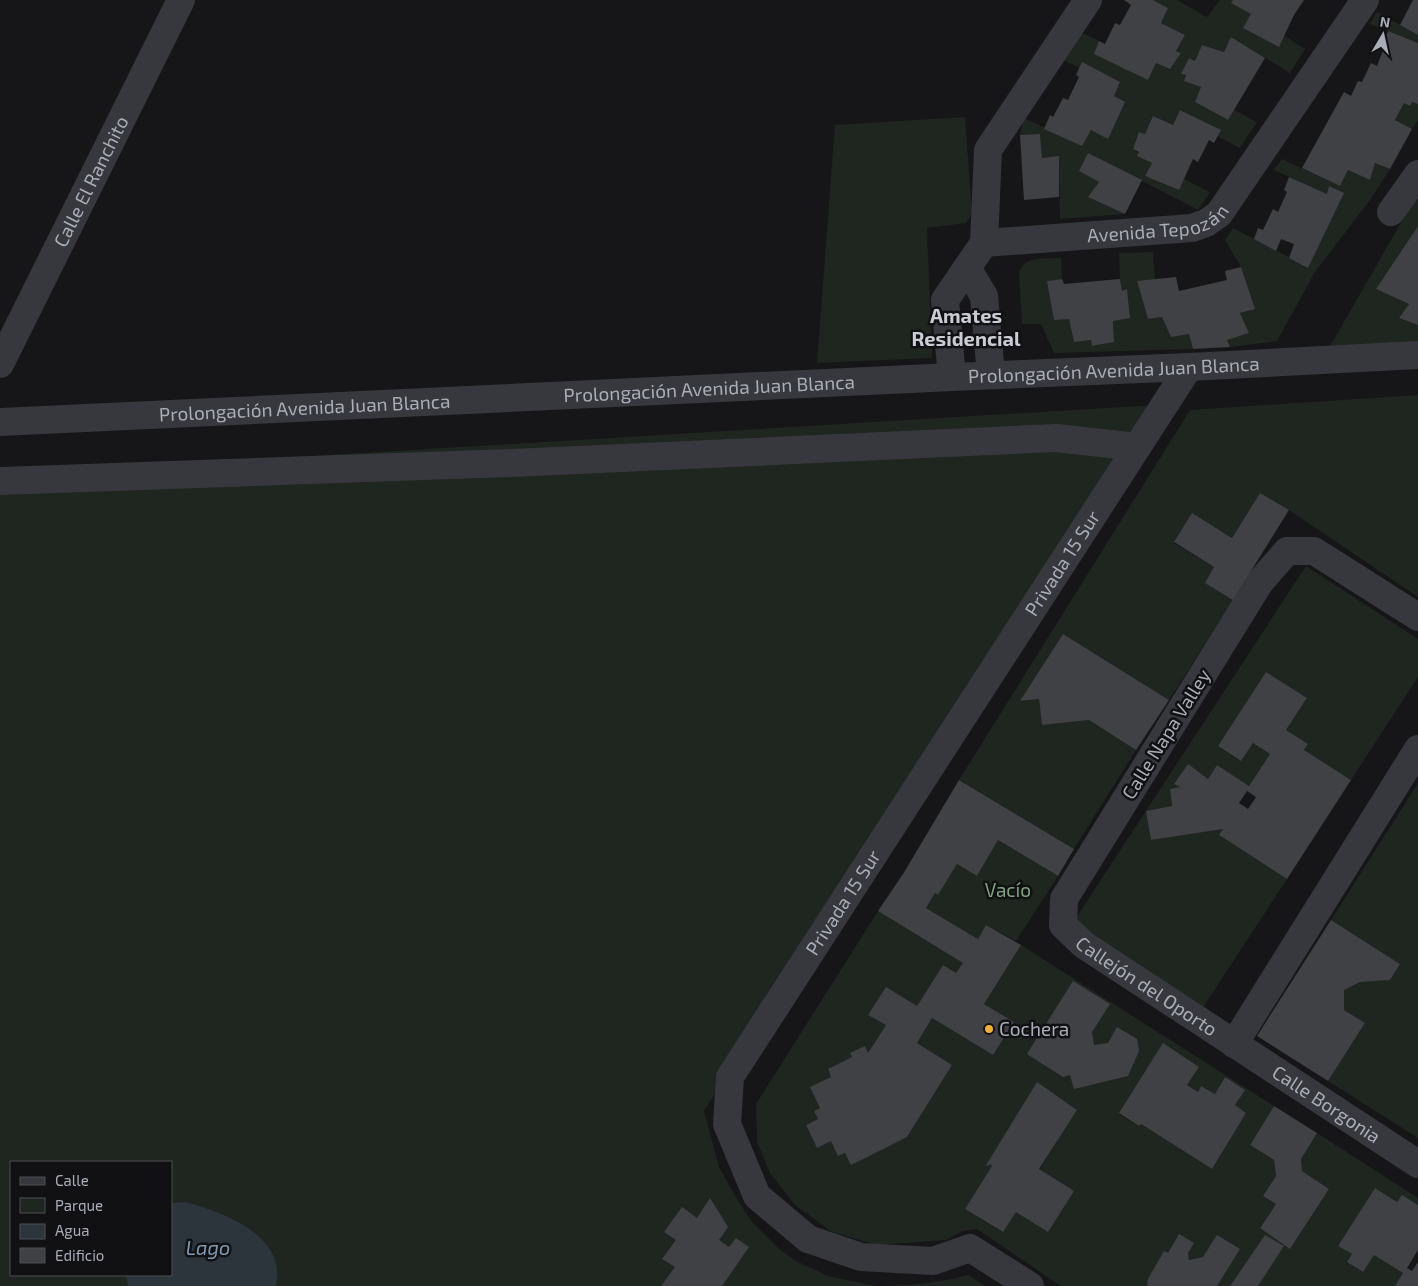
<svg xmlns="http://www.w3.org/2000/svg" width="1418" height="1286" font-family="'Exo 2',sans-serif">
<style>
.green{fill:#1e261f;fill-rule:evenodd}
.water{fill:#2c353c}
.building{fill:#404145;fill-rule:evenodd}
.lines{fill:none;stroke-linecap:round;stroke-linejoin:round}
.minor{stroke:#37383d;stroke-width:28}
.poi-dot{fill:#f2b134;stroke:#111113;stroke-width:2}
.labels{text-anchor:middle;stroke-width:5;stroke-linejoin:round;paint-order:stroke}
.street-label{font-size:19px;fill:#a8adb8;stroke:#111113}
.park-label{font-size:19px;fill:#7fa381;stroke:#111113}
.poi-label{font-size:19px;fill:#a8adb8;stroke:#111113;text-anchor:start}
.neighbourhood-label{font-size:20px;font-weight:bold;fill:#c9ccd4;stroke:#111113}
.water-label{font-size:20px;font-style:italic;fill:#7f9bb3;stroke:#111113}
</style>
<rect width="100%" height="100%" fill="#161618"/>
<g class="green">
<polygon points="1153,0 1177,0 1207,17 1220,0 1233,0 1232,2 1305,49 1290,73 1231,37 1224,52 1202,45 1195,61 1189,58 1181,74 1186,75 1185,81 1201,87 1195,102 1228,120 1234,110 1257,122 1240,148 1217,136 1220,130 1181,110 1173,125 1153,116 1145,134 1139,132 1133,149 1152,163 1145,176 1179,190 1184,179 1210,192 1198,210 1088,153 1080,171 1099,182 1089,197 1125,214 1060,219 1059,157 1042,158 1040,134 1020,135 1024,118 1082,145 1091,130 1107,138 1114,96 1120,82 1083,63 1080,68 1057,57 1076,30 1099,41 1148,80 1156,63 1170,69 1181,53 1176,51 1185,35 1161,23 1168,8"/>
<polygon points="1377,12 1418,35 1418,43 1370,24"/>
<polygon points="1412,102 1418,104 1418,121 1412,129 1395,120 1404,103 1410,106"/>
<polygon points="965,117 972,213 966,223 927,228 932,358 817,363 835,125"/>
<polygon points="1282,159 1340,186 1348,170 1370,180 1375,163 1390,169 1370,200 1315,272 1277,341 1230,347 1227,340 1249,333 1240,313 1255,309 1241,267 1225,240 1233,228 1308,267 1329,187 1327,194 1274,170"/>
<polygon points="1418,193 1418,226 1376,289 1409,304 1399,318 1418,325 1418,344 1329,348"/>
<path d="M 1153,252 L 1155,280 L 1137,282 L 1148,319 L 1162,317 L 1171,337 L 1189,334 L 1193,349 L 1054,353 L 1041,324 L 1022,324 L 1019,273 C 1024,255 1046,259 1061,258 L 1062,279 L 1047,281 L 1069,319 L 1074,342 L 1091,340 L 1093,346 L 1114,342 L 1113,321 L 1130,317 L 1127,290 L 1122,291 L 1120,279 L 1119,253 Z"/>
<polygon points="1418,395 1418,597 1289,510 1260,493 1232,538 1192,514 1174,543 1214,567 1233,600 1169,700 1063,634 1021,701 1039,699 1042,725 1089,720 1136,750 1074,849 959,780 1190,410"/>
<path d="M 1155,405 L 704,1111 L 719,1167 L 738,1201 L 753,1223 L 779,1249 L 796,1261 L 828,1276 L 876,1286 L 0,1286 L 0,475 ZM 11,1162 L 171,1162 L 171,1275 L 11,1275 Z"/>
<polygon points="1306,566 1418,639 1418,677 1351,780 1304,750 1308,744 1286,730 1307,698 1266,672 1218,746 1240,761 1253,743 1270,754 1249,786 1217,765 1208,779 1188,765 1175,784 1180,787 1170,790 1172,806 1147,811 1151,840 1223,829 1219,835 1287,879 1200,1012 1070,927"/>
<polygon points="1418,783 1418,1138 1328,1081 1365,1023 1344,1010 1344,990 1360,982 1390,980 1400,964 1331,920"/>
<polygon points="998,840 1058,876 1016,941 986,925 978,939 926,908 935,893 938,895 957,864 977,876"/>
<path d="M 878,911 L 963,963 L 956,973 L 943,965 L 917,1006 L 886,988 L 868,1015 L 886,1025 L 868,1053 L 850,1053 L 852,1057 L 828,1069 L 831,1077 L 820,1108 L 814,1111 L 818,1119 L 806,1125 L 817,1148 L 831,1141 L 845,1153 L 851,1164 L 907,1137 L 952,1065 L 917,1043 L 932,1018 L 993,1055 L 1014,1022 L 984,1004 L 1021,945 L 1274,1106 L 1250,1145 L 1274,1160 L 1276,1176 L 1263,1196 L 1276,1204 L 1260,1227 L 1291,1248 L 1329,1189 L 1302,1171 L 1301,1159 L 1317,1133 L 1418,1198 L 1418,1205 L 1402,1195 L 1397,1202 L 1375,1188 L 1338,1246 L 1352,1254 L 1347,1262 L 1362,1272 L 1374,1255 L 1403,1273 L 1395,1286 L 1259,1286 L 1258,1285 L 1283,1247 L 1265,1235 L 1230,1286 L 1061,1286 L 977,1229 L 963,1231 L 946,1240 L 877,1245 L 832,1232 L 795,1205 L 770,1173 L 757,1142 L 756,1104 ZM 1163,1044 L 1199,1067 L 1187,1085 L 1198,1092 L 1201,1086 L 1215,1094 L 1225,1077 L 1245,1090 L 1235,1105 L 1246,1113 L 1212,1169 L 1141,1124 L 1138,1126 L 1119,1114 ZM 1037,1083 L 1076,1109 L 1002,1232 L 965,1209 L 992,1166 L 990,1164 L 988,1166 L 986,1165 Z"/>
<path d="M 968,1275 L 985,1286 L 882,1286 C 911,1285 939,1283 968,1275 Z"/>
</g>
<path class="water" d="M 186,1202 C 224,1213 287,1235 276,1286 L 128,1286 L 126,1275 L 171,1275 L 171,1203 Z"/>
<g class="building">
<polygon points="1124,0 1153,0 1168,8 1161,23 1185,35 1176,51 1181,53 1170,69 1156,63 1148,80 1094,54 1099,41 1105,44 1115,23 1120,25 1131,5"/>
<polygon points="1233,0 1304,0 1294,15 1279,47 1243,28 1251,14 1231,3"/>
<polygon points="1413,0 1418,0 1418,35 1400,25"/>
<polygon points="1388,31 1418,43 1418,104 1412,102 1410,106 1404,103 1395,120 1412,129 1390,169 1375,163 1370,180 1348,170 1340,186 1302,168 1344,92 1351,96 1358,81 1362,82 1371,63 1377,66 1386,43 1384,42"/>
<polygon points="1231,37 1265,58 1228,120 1195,102 1201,87 1184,81 1186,75 1181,74 1189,58 1195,61 1202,45 1224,52"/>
<polygon points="1082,62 1120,82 1114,96 1125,102 1108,139 1091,130 1082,146 1044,129 1050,115 1053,117 1063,98 1068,100 1079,77 1076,75"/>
<polygon points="1180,110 1221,130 1214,143 1209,140 1198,162 1193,159 1179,190 1145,176 1152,163 1137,156 1139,152 1133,149 1139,132 1145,134 1153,116 1173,125"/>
<polygon points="1040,134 1042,158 1059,156 1059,197 1024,200 1020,135"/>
<polygon points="1088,153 1142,180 1125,214 1088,197 1099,182 1079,171"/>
<polygon points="1289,177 1327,194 1329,186 1344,193 1308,268 1289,258 1294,244 1281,239 1276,251 1254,239 1258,228 1263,230 1273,209 1278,212 1287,192 1284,190"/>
<polygon points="1418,226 1418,325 1399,318 1409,304 1376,289"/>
<polygon points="1241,267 1255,309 1240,313 1249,333 1227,340 1230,347 1193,349 1189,334 1171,337 1162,317 1148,319 1137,281 1176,277 1179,291 1227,280 1225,271"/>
<polygon points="1062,279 1064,284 1120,279 1122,291 1127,289 1130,318 1113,321 1114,342 1092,346 1091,340 1074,342 1069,319 1054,320 1047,281"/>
<polygon points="1260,493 1289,510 1233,600 1205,583 1214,567 1174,542 1192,513 1232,538"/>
<polygon points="1063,634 1169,700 1136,750 1089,720 1042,725 1039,699 1020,701"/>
<path d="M 1266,672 L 1307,698 L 1286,730 L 1308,744 L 1304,750 L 1351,780 L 1287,879 L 1219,835 L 1223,829 L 1151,840 L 1146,811 L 1172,806 L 1170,789 L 1180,787 L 1174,784 L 1188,764 L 1208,779 L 1217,765 L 1249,786 L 1270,754 L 1253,743 L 1241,761 L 1218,746 ZM 1247,791 L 1256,797 L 1248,809 L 1239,803 Z"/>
<polygon points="959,780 1074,849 1058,876 998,840 977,876 957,864 938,895 935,893 926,908 978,939 986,925 1021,945 984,1004 1014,1022 993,1055 932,1018 917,1043 952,1065 907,1137 851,1165 845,1153 838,1156 831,1141 817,1148 806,1125 818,1119 814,1111 820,1108 810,1087 831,1077 828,1069 852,1057 850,1053 865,1046 868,1053 886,1025 868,1015 886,987 917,1006 943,965 956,973 963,963 878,911 903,874"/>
<polygon points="1331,920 1400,964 1390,980 1360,982 1344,990 1344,1010 1365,1023 1328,1081 1257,1036"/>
<polygon points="1073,981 1110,1004 1092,1032 1094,1045 1108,1043 1117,1027 1137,1039 1139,1051 1128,1076 1074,1089 1070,1075 1063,1077 1027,1054"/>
<polygon points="1163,1043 1199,1067 1187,1085 1198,1092 1201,1086 1215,1094 1225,1077 1245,1090 1235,1105 1246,1113 1212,1169 1141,1124 1139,1126 1119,1113"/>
<polygon points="1037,1082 1077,1110 1039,1169 1074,1191 1048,1232 1016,1212 1003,1232 965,1209 992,1166 990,1164 988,1166 986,1165"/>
<polygon points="1274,1106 1317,1133 1301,1159 1302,1171 1329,1189 1290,1249 1260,1228 1276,1204 1263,1196 1276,1176 1274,1160 1250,1145"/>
<polygon points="1375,1188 1397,1202 1402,1195 1418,1205 1418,1250 1407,1268 1412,1271 1418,1262 1418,1286 1395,1286 1403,1273 1374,1255 1363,1272 1347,1262 1352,1254 1338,1246"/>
<polygon points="710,1198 728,1227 719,1240 729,1247 736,1238 749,1247 722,1286 661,1286 675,1267 662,1259 676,1240 664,1232 682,1207 697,1218"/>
<polygon points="1179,1234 1194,1243 1188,1253 1189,1260 1203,1257 1217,1235 1240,1249 1217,1286 1147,1286 1148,1279 1164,1251 1168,1253"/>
<polygon points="1265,1235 1284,1246 1258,1286 1230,1286"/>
</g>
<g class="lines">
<g class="minor">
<polyline points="1391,212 1418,174"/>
<polyline points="984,243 988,150 1088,0"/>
<polyline points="967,268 984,296 991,375"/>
<path id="s1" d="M 0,364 L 181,0"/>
<path id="s2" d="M 952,377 L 945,300 L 984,243 L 1192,228 L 1206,223 L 1219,214 L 1365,0"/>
<path id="s3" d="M 0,422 L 952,377 L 1189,367 L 1418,355"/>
<polyline points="0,481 512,463 1056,438 1137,447"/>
<path id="s4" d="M 1418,617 L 1314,551 L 1287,551 L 1260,582 L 1064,899 L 1063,925 L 1084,945 L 1418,1164"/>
<polyline points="1234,1044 1418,749"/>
<path id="s5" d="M 1030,1286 L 970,1248 L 933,1261 L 861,1257 L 808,1239 L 757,1196 L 727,1124 L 730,1077 L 1189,367"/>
</g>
</g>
<circle class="poi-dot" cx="989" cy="1029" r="5"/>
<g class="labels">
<g class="street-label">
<text dy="7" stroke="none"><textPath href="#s1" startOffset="204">Calle El Ranchito</textPath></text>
<text dy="7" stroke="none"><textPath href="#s2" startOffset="322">Avenida Tepozán</textPath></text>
<text dy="7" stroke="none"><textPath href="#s3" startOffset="1115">Prolongación Avenida Juan Blanca</textPath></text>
<text dy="7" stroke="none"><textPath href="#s3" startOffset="710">Prolongación Avenida Juan Blanca</textPath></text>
<text dy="7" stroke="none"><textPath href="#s3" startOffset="305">Prolongación Avenida Juan Blanca</textPath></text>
<text dy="7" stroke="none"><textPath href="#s5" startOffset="1042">Privada 15 Sur</textPath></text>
<text transform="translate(1166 734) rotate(-58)" y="7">Calle Napa Valley</text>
<text dy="7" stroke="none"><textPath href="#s5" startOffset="638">Privada 15 Sur</textPath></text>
<text dy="7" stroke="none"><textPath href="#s4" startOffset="694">Callejón del Oporto</textPath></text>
<text dy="7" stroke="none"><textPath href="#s4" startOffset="909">Calle Borgonia</textPath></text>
</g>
<g class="park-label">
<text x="1008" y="897">Vacío</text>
</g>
<g class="poi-label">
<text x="999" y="1036">Cochera</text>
</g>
<g class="neighbourhood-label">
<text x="966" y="323">Amates<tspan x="966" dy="23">Residencial</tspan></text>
</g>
<g class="water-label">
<text x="208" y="1255">Lago</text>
</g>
</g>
<rect x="10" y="1161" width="162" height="115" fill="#111113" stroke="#4d4f55"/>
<rect x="20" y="1177" width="25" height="8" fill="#37383d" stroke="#4d4f55"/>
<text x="55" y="1186" font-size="15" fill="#a8adb8">Calle</text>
<rect x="20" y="1198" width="25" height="15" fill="#1e261f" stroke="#4d4f55"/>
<text x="55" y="1211" font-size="15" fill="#a8adb8">Parque</text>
<rect x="20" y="1224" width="25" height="15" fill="#2c353c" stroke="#4d4f55"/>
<text x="55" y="1236" font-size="15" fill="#a8adb8">Agua</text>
<rect x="20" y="1248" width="25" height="15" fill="#404145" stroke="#4d4f55"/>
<text x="55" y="1261" font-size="15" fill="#a8adb8">Edificio</text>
<g transform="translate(1383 35) rotate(9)" stroke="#111113" stroke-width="4" paint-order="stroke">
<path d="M0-4L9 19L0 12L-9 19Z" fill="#a8adb8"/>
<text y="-8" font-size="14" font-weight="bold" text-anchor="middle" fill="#a8adb8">N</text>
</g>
</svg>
